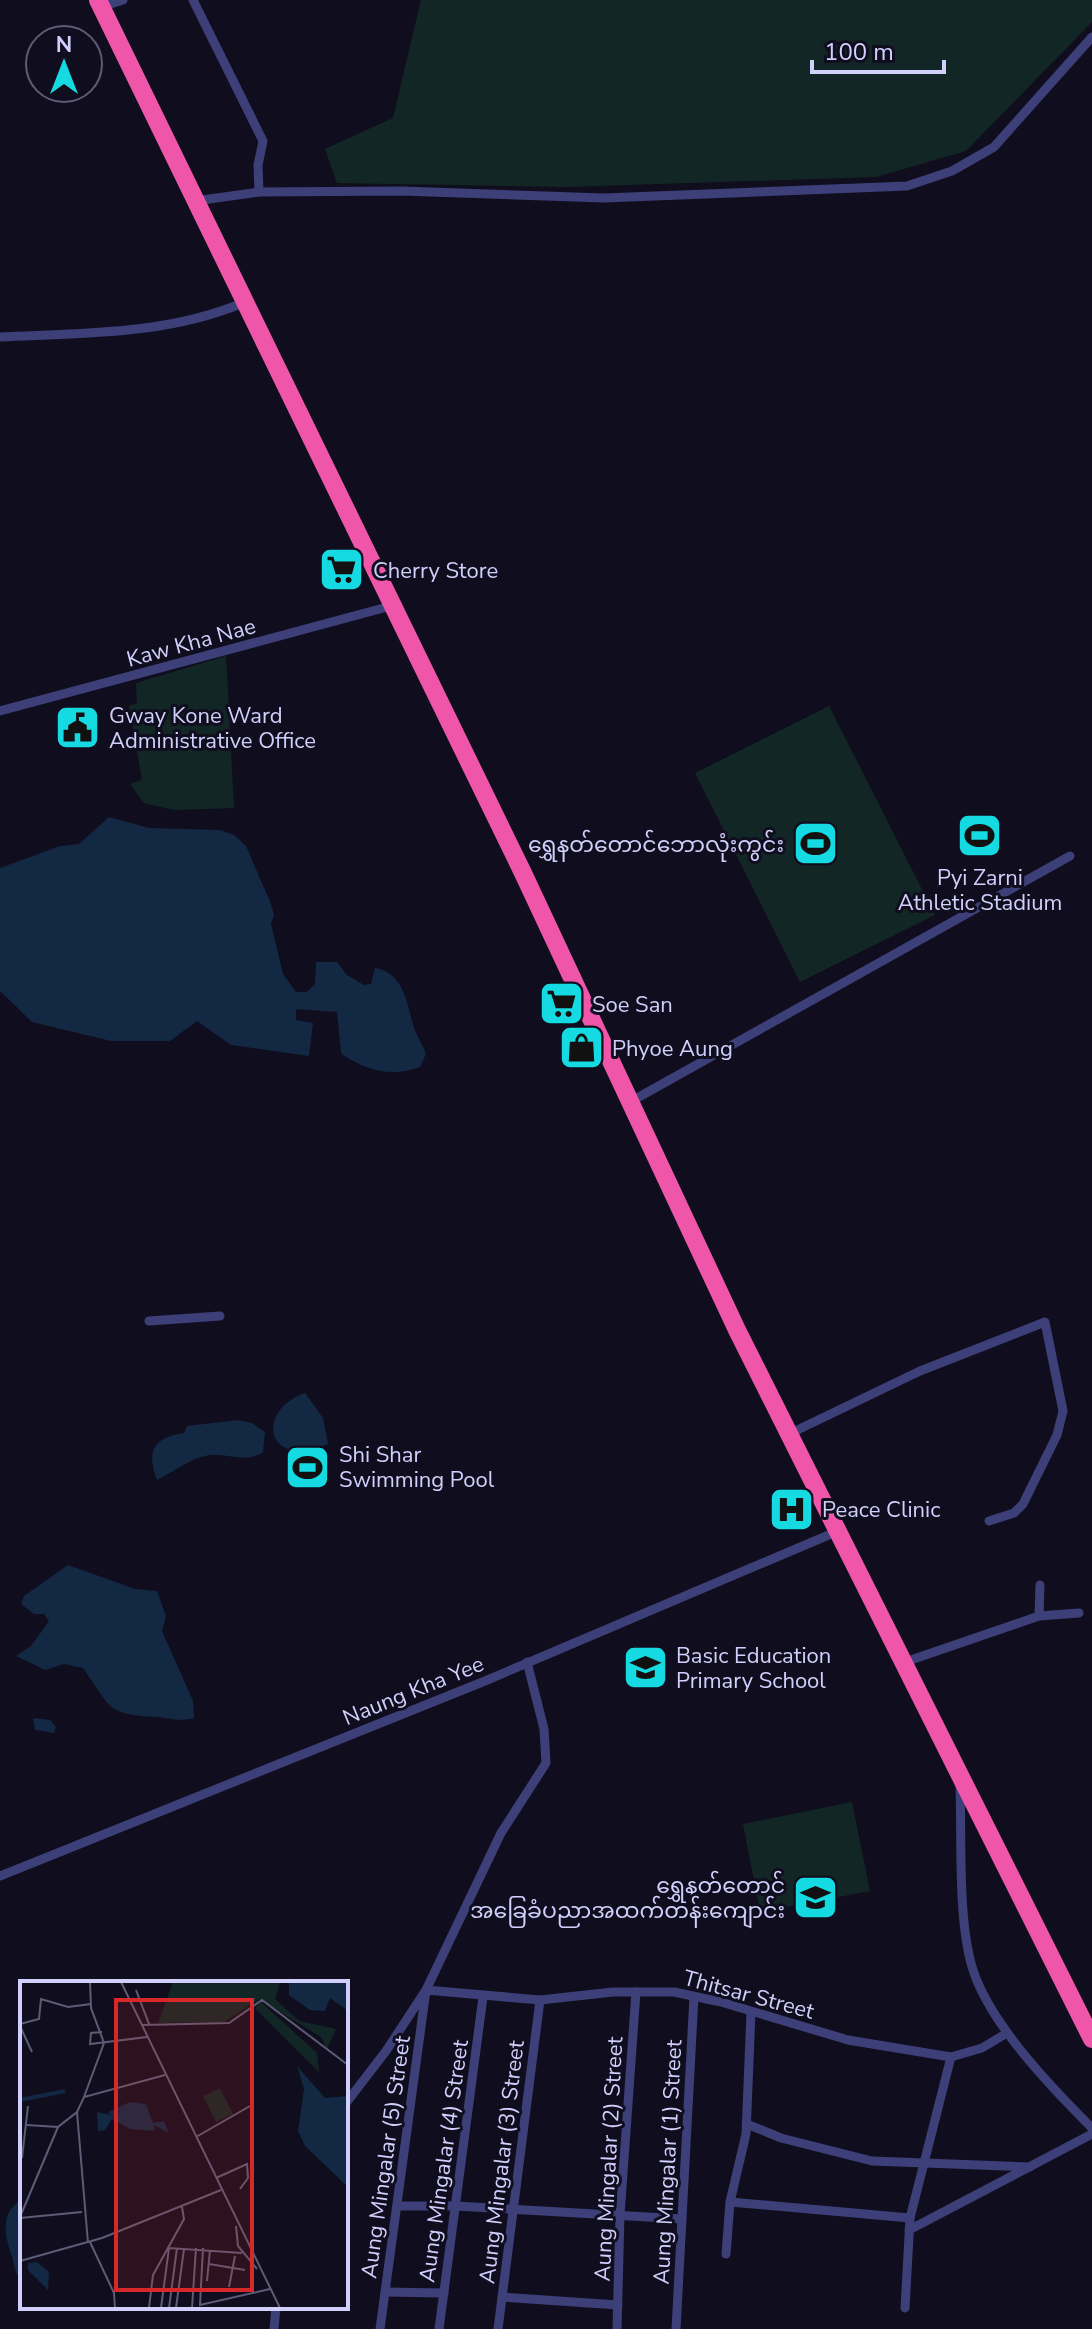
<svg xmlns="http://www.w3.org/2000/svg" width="1092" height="2329" font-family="'Nunito Sans','Noto Sans Myanmar',sans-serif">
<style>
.green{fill:#122725}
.water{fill:#122843}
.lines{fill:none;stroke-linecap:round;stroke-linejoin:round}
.street{stroke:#3d3f79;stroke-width:9}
.highway{stroke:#ef56a9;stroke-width:18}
.labels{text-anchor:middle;stroke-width:6;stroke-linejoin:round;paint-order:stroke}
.poi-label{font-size:22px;fill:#d1cffb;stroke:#100e1e;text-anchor:start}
.street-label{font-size:22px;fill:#d1cffb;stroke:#100e1e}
.inset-river{fill:none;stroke:#122843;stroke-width:4}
.inset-road{fill:none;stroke:#5d5b76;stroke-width:2}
.view{fill:#d62828;fill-opacity:0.15;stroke:#d62828;stroke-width:4}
.inset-edge{fill:none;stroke:#d1cffb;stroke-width:4}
</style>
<rect width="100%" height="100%" fill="#100e1e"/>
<g class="green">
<polygon points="421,0 1092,0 1092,22 966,151 876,177 567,187 337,183 325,149 393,118"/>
<polygon points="226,656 234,808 174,810 144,803 130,784 142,780 129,706 137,703 136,683"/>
<polygon points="829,706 935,915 800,982 695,773"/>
<polygon points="852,1802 870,1891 760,1912 743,1824"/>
</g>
<g class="water">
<path d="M 109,817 L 149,828 L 220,830 L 234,835 L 246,846 L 271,904 L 274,915 L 271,924 L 283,974 L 296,992 L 307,992 L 315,984 L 316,962 L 337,962 L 347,975 L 364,985 L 371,984 L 375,968 C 406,973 407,1008 415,1030 C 418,1038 423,1045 426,1054 L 420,1067 C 392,1078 364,1070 341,1053 L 337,1012 L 296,1009 L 296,1020 L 313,1023 L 309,1056 L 231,1045 L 197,1021 L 170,1041 L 111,1041 L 32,1022 L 0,991 L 0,868 L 60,846 L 79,844 Z"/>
<path d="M 305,1393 L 323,1418 L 328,1444 C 266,1471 254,1411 305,1393 Z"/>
<path d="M 238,1420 L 252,1423 L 265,1432 L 263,1452 C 243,1465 226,1451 205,1456 C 188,1460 173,1472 157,1480 C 147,1453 151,1438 184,1433 L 187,1426 Z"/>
<path d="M 68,1565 L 135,1589 L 157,1591 L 166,1616 L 162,1631 L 193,1701 L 194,1718 C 179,1722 171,1718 156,1717 C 105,1714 112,1708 83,1668 L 64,1664 L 45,1670 L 16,1656 L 31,1646 L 49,1621 L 44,1614 L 34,1614 L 21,1604 L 24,1596 Z"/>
<polygon points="33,1718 50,1720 56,1727 54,1733 35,1730"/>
<path d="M 22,2199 L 22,2280 C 14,2273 15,2267 12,2257 C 4,2233 0,2213 22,2199 Z"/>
</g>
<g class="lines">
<g class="street">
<polyline points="193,0 263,141 258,165 259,192"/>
<polyline points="101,7 123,0"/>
<polyline points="195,201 259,192 402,191 604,198 907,186 952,171 994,147 1092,37"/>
<path d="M 0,337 C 83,333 168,335 245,302"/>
<polyline points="0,711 391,606"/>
<polyline points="630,1102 1070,856"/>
<polyline points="149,1321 220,1316"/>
<polyline points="789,1434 920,1371 1045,1322 1063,1411 1057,1435 1023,1504 1014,1513 989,1521"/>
<polyline points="1039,1616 1040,1585"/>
<polyline points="905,1662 1039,1616 1079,1613"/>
<path d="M 960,1785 C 962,1839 957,1924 974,1973 C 993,2027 1052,2088 1092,2128"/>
<polyline points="0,1876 485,1681 838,1531"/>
<polyline points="346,2103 386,2051 426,1990 501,1833 546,1763 544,1729 527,1662"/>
<polyline points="747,2124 781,2138 872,2161 1030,2167"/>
<polyline points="730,2202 910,2218"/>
<polyline points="397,2206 456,2206 682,2219"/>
<polyline points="909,2230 1092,2134"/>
<polyline points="726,2254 730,2202 746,2134 751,2012"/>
<polyline points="385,2292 444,2293"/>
<polyline points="502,2297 618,2305"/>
<polyline points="905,2308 910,2218 951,2057"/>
<polyline points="274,2329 276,2307"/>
<polyline points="380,2329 426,1990 540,2000 613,1992 674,1992 721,2002 848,2040 951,2057 982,2048 1007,2033"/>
<polyline points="439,2329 483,1997"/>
<polyline points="498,2329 540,2000"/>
<polyline points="617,2329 620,2215 636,1992"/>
<polyline points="676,2329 694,1997"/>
</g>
<polyline class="highway" points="98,0 523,873 737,1330 1092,2039"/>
</g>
<defs>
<symbol id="supermarket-square" viewBox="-11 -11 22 22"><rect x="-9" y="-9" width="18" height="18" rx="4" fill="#15dae1" stroke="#100e1e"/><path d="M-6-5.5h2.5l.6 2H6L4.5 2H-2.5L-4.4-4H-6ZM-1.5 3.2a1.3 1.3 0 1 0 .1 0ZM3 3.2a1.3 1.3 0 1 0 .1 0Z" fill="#111"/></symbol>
<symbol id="civic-square" viewBox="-11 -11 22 22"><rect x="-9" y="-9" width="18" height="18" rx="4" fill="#15dae1" stroke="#100e1e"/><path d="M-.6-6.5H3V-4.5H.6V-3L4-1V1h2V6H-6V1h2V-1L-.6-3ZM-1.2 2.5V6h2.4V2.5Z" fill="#111"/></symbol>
<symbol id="stadium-square" viewBox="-11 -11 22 22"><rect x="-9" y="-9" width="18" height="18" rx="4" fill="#15dae1" stroke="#100e1e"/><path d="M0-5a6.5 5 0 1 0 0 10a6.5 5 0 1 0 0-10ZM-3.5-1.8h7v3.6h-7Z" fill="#111"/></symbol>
<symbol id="shop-square" viewBox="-11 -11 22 22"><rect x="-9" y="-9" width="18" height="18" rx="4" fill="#15dae1" stroke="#100e1e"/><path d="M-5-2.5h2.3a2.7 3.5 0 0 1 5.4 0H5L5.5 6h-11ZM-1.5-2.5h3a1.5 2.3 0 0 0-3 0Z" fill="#111"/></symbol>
<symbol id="hospital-square" viewBox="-11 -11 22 22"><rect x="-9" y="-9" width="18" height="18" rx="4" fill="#15dae1" stroke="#100e1e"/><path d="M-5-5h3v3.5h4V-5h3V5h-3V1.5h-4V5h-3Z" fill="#111"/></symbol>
<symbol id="school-square" viewBox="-11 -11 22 22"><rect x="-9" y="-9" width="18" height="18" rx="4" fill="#15dae1" stroke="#100e1e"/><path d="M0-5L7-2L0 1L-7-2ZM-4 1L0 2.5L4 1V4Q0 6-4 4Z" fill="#111"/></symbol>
</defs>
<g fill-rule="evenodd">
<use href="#supermarket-square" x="316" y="544" width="51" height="51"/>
<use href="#civic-square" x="52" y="702" width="51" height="51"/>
<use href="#stadium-square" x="954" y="810" width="51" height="51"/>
<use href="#stadium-square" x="790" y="818" width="51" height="51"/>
<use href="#supermarket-square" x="536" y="978" width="51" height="51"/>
<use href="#shop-square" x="556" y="1022" width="51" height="51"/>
<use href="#stadium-square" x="282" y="1442" width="51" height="51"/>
<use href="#hospital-square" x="766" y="1484" width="51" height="51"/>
<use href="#school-square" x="620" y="1642" width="51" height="51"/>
<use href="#school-square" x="790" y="1872" width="51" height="51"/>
</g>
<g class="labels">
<g class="poi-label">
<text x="373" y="578">Cherry Store</text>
<text x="109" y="723">Gway Kone Ward<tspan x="109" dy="25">Administrative Office</tspan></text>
<text x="784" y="852" text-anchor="end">ရွှေနတ်တောင်ဘောလုံးကွင်း</text>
<text x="980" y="885" text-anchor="middle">Pyi Zarni<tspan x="980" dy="25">Athletic Stadium</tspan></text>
<text x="592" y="1012">Soe San</text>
<text x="612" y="1056">Phyoe Aung</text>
<text x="339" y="1462">Shi Shar<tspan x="339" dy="25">Swimming Pool</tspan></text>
<text x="822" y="1517">Peace Clinic</text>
<text x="676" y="1663">Basic Education<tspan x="676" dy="25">Primary School</tspan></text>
<text x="785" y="1893" text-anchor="end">ရွှေနတ်တောင်<tspan x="785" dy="25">အခြေခံပညာအထက်တန်းကျောင်း</tspan></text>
</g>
<g class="street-label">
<text transform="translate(191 642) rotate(-15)" y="8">Kaw Kha Nae</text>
<text transform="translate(413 1690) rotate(-22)" y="8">Naung Kha Yee</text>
<text transform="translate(749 1994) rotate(15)" y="8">Thitsar Street</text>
<text transform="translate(385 2157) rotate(-82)" y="8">Aung Mingalar (5) Street</text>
<text transform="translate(608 2159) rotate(-87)" y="8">Aung Mingalar (2) Street</text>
<text transform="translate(443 2161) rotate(-82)" y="8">Aung Mingalar (4) Street</text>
<text transform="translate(501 2162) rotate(-83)" y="8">Aung Mingalar (3) Street</text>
<text transform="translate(667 2162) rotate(-87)" y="8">Aung Mingalar (1) Street</text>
</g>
</g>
<g transform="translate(20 1981)">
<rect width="328" height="328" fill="#100e1e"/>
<path d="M 153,1 L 260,1 L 255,18 L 279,40 L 316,48 L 307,68 L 301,56 L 239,18 L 205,41 L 138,42 ZM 241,21 L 297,72 L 299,91 L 235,27 ZM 200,107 L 213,133 L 196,141 L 183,115 Z" fill="#122725"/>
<path d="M 269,1 L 328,1 L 328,30 L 310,17 L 305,30 L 290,29 L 269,14 ZM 277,85 L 305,117 L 328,115 L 328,206 L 285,165 L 278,150 L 284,108 ZM 110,121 L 126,123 L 133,142 L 144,140 L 149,152 L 134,144 L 135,150 L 110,148 L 92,138 L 85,149 L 78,150 L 77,131 L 91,134 L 88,131 ZM 17,281 L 29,291 L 28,309 L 8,289 L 8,282 Z" fill="#122843"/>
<path class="inset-river" d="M 0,119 L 45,110"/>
<path class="inset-road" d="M 101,1 L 260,327M 116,9 L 129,43M 0,43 L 19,38 L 21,18 L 48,26 L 71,23M 122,44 L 209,42 L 242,19 L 328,84M 0,45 L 12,71M 82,51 L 71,52 L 70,63 L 127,56M 64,116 L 84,62 L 71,27 L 70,1M 57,131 L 68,262M 7,144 L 38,146M 176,156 L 230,125M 2,177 L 8,125M 196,197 L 227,183 L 228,197 L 220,208M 0,236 L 38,146 L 57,131 L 64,116 L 145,94M 0,237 L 62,231M 216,245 L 218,265 L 237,288M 70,261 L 94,312 L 95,327M 183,267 L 180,324 L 250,308M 0,280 L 82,257 L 201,209M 189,283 L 225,289M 187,300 L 190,269M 209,306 L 215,275M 129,327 L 133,294 L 164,238 L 162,226M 141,327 L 149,267 L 222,272M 149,327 L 157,267M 156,327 L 164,268M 172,327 L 176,267"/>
<path class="view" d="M 96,19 L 232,19 L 232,309 L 96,309 Z"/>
<rect width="328" height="328" class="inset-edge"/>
</g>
<g transform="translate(64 64)"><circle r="38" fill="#100e1e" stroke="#5d5b76" stroke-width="2"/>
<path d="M0-6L14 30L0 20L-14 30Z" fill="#15dae1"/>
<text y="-12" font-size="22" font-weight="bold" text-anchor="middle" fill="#d1cffb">N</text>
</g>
<path d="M812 60v12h132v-12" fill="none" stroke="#d1cffb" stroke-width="4"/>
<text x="824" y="60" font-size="24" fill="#d1cffb" stroke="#100e1e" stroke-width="6" paint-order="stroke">100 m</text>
</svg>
